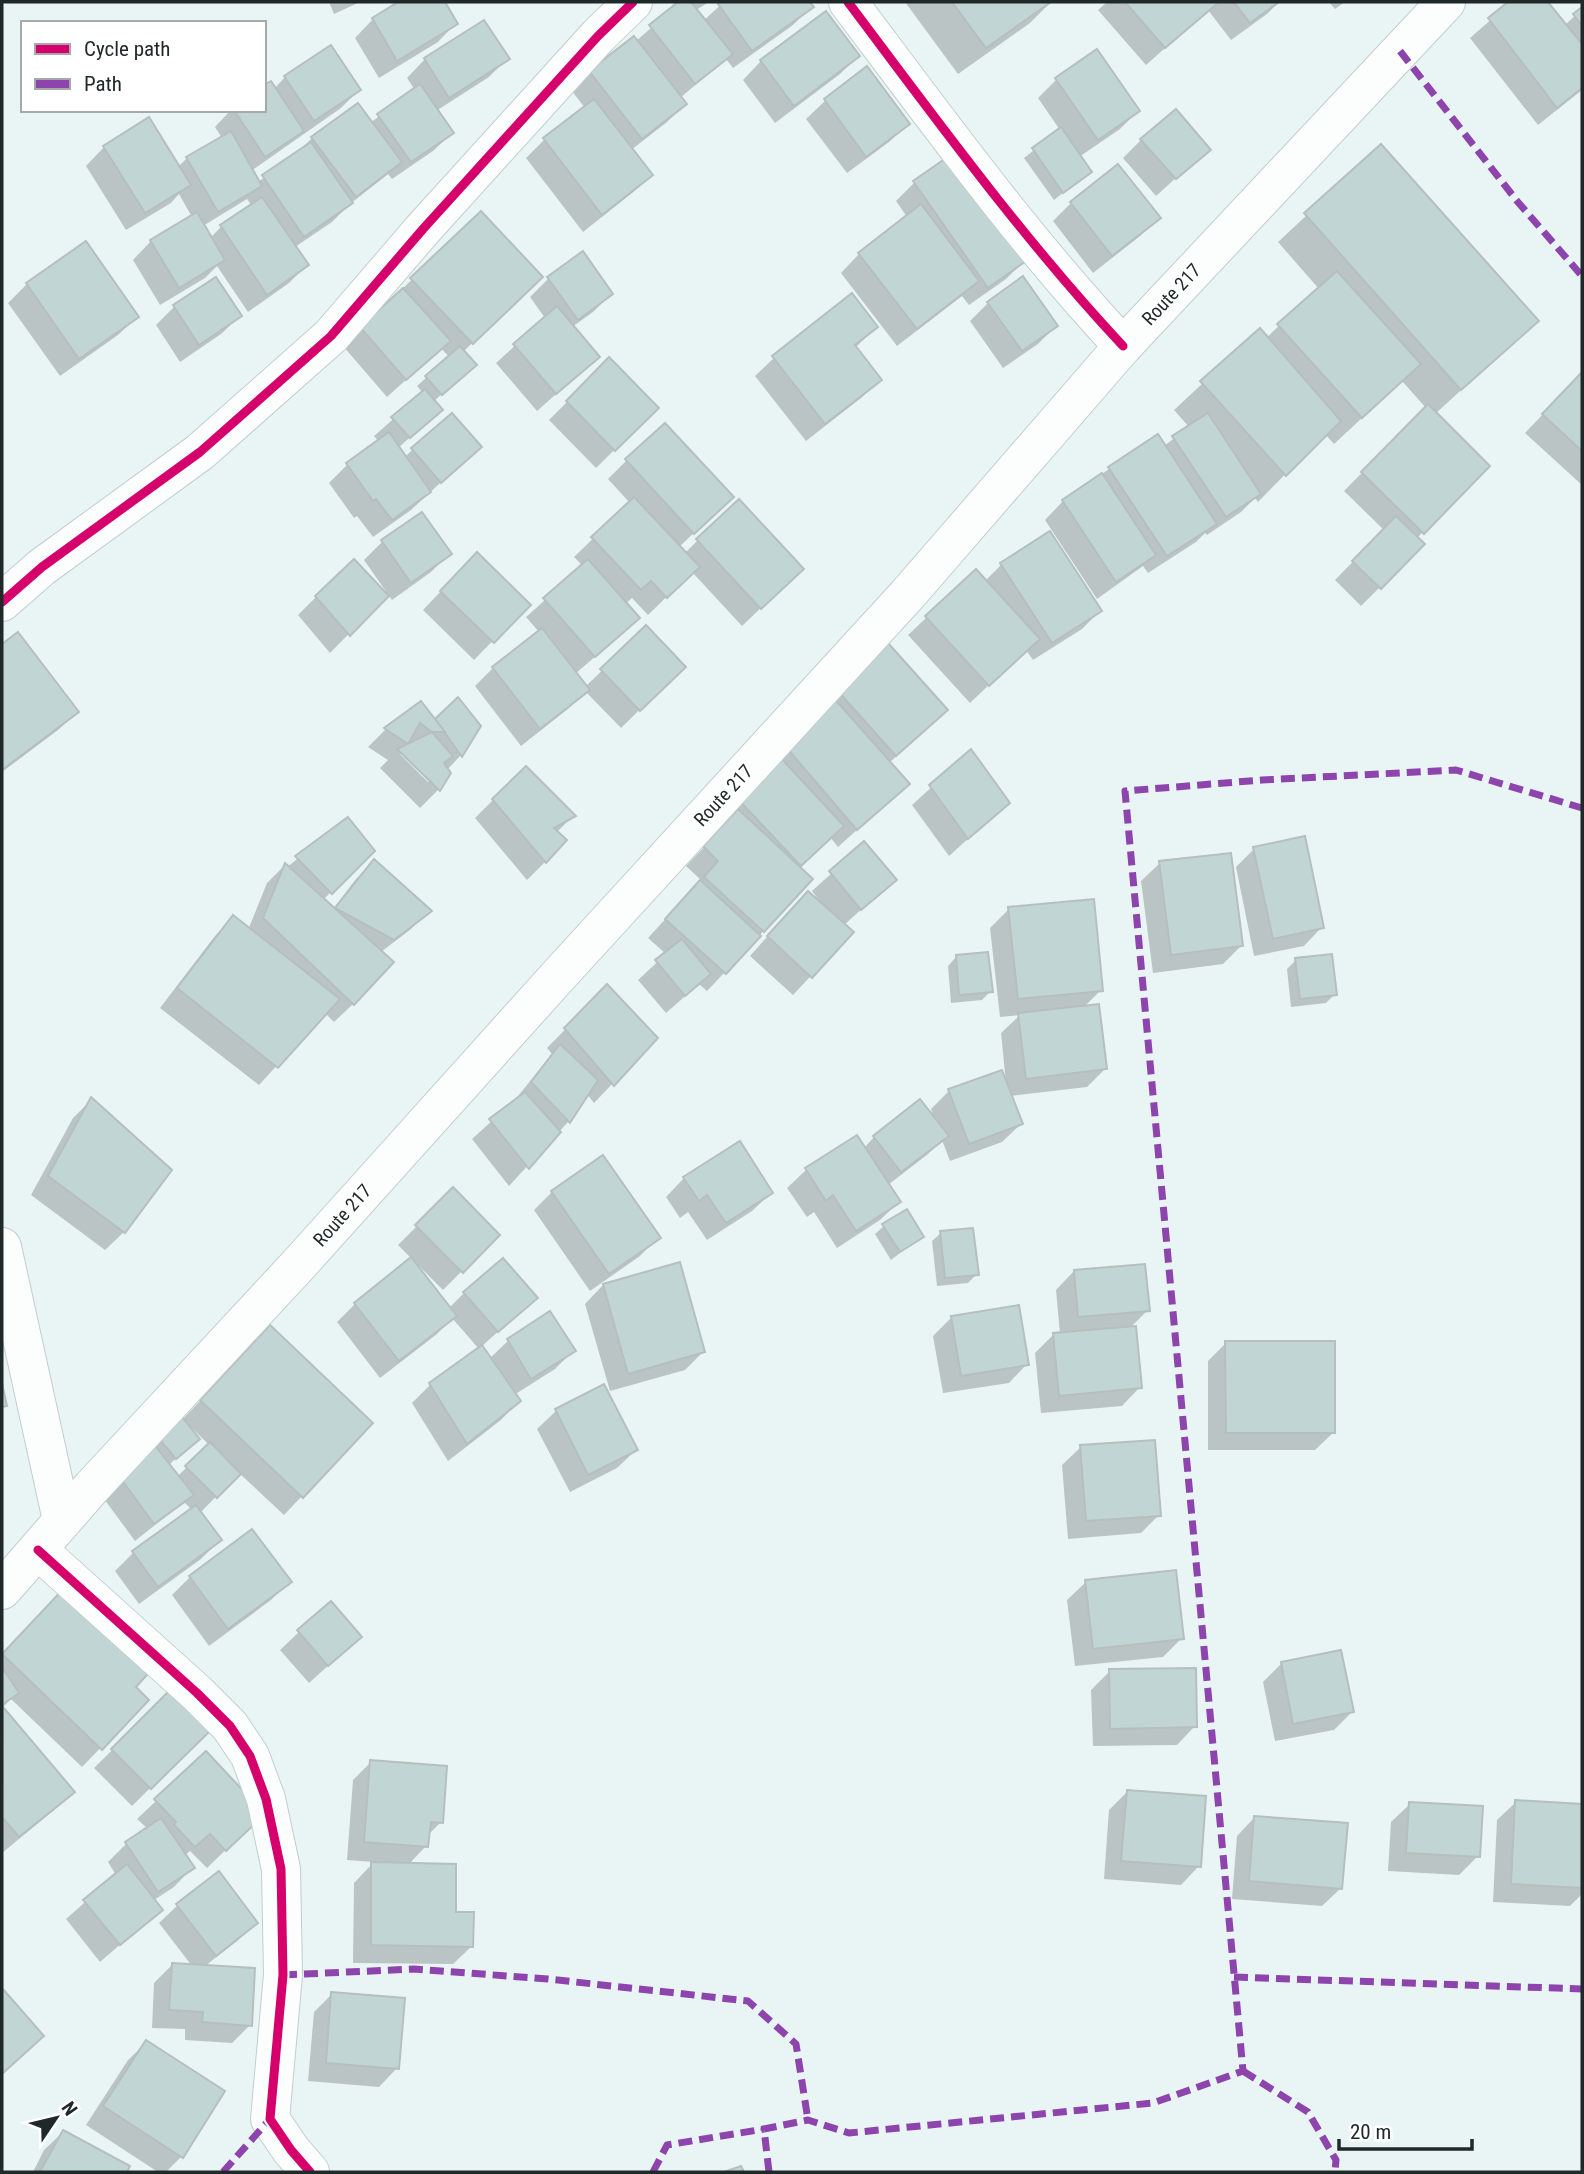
<svg xmlns="http://www.w3.org/2000/svg" width="1584" height="2174" font-family="'Roboto Condensed',sans-serif">
<style>
.shadow{fill:#0003;fill-rule:evenodd}
.building{fill:#c2d5d5;stroke:#b6bfbf;stroke-width:2}
.lines{fill:none;stroke-linecap:round;stroke-linejoin:round}
.minor-casing{stroke:#c3cdcd;stroke-width:40}
.primary-casing{stroke:#c3cdcd;stroke-width:40}
.minor{stroke:#fcfefe;stroke-width:38}
.primary{stroke:#fcfefe;stroke-width:38}
.quiet{stroke:#8e44ad;stroke-width:7;stroke-dasharray:14 7;stroke-linecap:butt}
.cycleway-casing{stroke:#fff;stroke-width:13}
.cycleway{stroke:#d6006c;stroke-width:9}
.labels{text-anchor:middle;stroke-width:5;stroke-linejoin:round;paint-order:stroke}
.street-label{font-size:19px;fill:#202929;stroke:#fff}
</style>
<rect width="100%" height="100%" fill="#e9f5f5"/>
<g class="shadow">
<polygon points="329,2 360,2 334,14"/>
<polygon points="402,2 443,2 456,23 438,42 379,78 355,38 373,19"/>
<polygon points="681,2 689,2 691,4 693,2 709,2 696,10 704,20 724,2 808,2 811,7 793,25 733,68 726,59 680,98 685,104 667,122 631,150 650,175 632,193 583,232 526,158 544,140 585,108 572,91 590,73 636,41"/>
<polygon points="905,2 1051,2 1030,23 958,74"/>
<polygon points="1107,2 1279,2 1267,14 1231,40 1208,10 1146,65 1098,10"/>
<polygon points="1329,2 1345,2 1335,9"/>
<polygon points="1511,2 1546,2 1565,25 1582,9 1582,90 1538,125 1470,38"/>
<polygon points="858,56 840,74 775,123 743,80 761,61"/>
<path d="M 425,59 L 507,59 L 489,77 L 436,111 L 452,133 L 433,151 L 392,179 L 388,174 L 350,204 L 332,222 L 295,247 L 307,265 L 289,283 L 248,312 L 217,266 L 205,278 L 160,305 L 133,260 L 151,241 L 192,217 L 179,194 L 171,203 L 126,230 L 86,166 L 104,147 L 178,167 L 187,158 L 222,138 L 215,127 L 231,110 L 264,110 L 274,89 L 285,77 L 359,90 L 341,108 L 251,171 L 258,182 L 298,152 L 312,138 L 370,123 L 415,90 L 407,78 ZM 247,199 L 252,206 L 221,227 L 210,238 L 203,226 Z"/>
<polygon points="866,69 908,124 889,142 847,173 806,119 825,101"/>
<polygon points="1056,80 1138,111 1120,129 1079,157 1090,172 1054,200 1024,158 1060,130 1038,98"/>
<polygon points="1141,140 1208,149 1156,196 1123,158"/>
<polygon points="1381,146 1537,321 1435,414 1488,466 1417,538 1423,544 1361,606 1335,580 1384,530 1344,491 1426,408 1402,381 1334,444 1325,434 1258,502 1255,498 1241,512 1207,535 1205,533 1196,542 1148,573 1143,566 1097,599 1045,520 1063,501 1109,469 1164,446 1189,427 1174,410 1259,331 1266,338 1319,289 1278,242"/>
<polygon points="914,183 1024,261 1006,279 969,305 962,296 897,346 841,273 859,254 907,217 896,201"/>
<polygon points="1071,203 1158,217 1140,236 1093,273 1053,221"/>
<polygon points="481,213 522,295 463,352 466,373 434,401 441,410 398,448 405,457 413,449 479,447 411,510 373,537 357,516 354,518 329,483 347,465 379,442 374,436 423,393 417,386 449,357 441,348 387,397 343,346"/>
<polygon points="85,243 137,317 118,335 60,376 8,303 27,284"/>
<polygon points="216,279 240,316 221,334 180,362 156,325 174,307"/>
<polygon points="548,279 611,294 593,312 572,327 598,357 537,411 496,363 545,318 530,297"/>
<polygon points="988,303 1056,326 1038,344 1003,368 970,321"/>
<polygon points="876,327 855,348 880,379 861,398 806,441 755,376 774,358"/>
<polygon points="609,360 657,408 596,468 549,420"/>
<polygon points="1582,373 1582,485 1525,433"/>
<polygon points="626,461 713,515 679,547 685,553 698,540 783,587 742,626 692,572 648,615 632,598 625,604 619,636 575,674 585,687 646,628 683,667 621,728 586,692 569,708 521,746 475,686 493,668 539,632 526,617 583,566 574,557 630,503 608,479"/>
<polygon points="1049,533 1100,611 1082,629 1033,660 1026,650 970,703 908,635 976,571 985,581 1001,565"/>
<polygon points="382,542 449,554 431,572 392,600 364,560"/>
<polygon points="459,572 528,605 474,660 423,610"/>
<polygon points="386,596 330,653 298,615 316,597"/>
<polygon points="18,634 77,712 58,730 2,772 2,646"/>
<polygon points="888,646 927,728 889,763 908,784 838,847 830,837 798,867 810,879 759,936 707,991 699,984 666,1013 638,980 666,954 648,938 701,880 686,866 726,824 718,815"/>
<path d="M 421,703 L 435,721 L 479,726 L 460,756 L 447,770 L 449,773 L 438,790 L 420,808 L 380,768 L 388,760 L 368,747 L 386,729 ZM 400,754 L 405,754 L 431,780 L 428,782 Z"/>
<polygon points="970,752 1008,803 949,856 912,805"/>
<polygon points="493,800 573,816 556,833 545,862 527,880 475,818"/>
<polygon points="347,820 372,850 323,900 333,909 356,879 374,861 429,911 411,929 381,952 392,962 353,1004 334,1022 325,1013 259,1085 160,1008 215,936 233,917 248,930 267,883 285,865 287,867"/>
<polygon points="864,844 894,880 844,925 852,932 793,995 750,956 790,911 819,900 812,891"/>
<polygon points="1254,849 1322,927 1304,946 1254,956 1236,867"/>
<polygon points="1160,863 1241,946 1223,964 1153,973 1141,881"/>
<polygon points="1009,909 1101,990 1084,1007 1105,1069 1087,1087 1010,1096 1021,1124 1002,1142 950,1161 942,1140 928,1154 888,1185 899,1202 880,1220 837,1248 814,1212 807,1217 787,1188 806,1170 857,1137 864,1148 874,1137 934,1119 931,1109 949,1091 1006,1083 1001,1033 1020,1015 1000,1017 990,928"/>
<polygon points="956,957 991,991 982,1000 951,1003 948,966"/>
<polygon points="1296,960 1335,994 1326,1003 1291,1007 1287,969"/>
<polygon points="607,987 656,1038 594,1103 587,1094 568,1122 509,1186 472,1139 514,1101 552,1054 547,1048"/>
<polygon points="91,1100 170,1170 124,1232 105,1250 31,1195 73,1118"/>
<polygon points="739,1143 771,1193 752,1211 707,1240 688,1212 680,1218 666,1197 684,1178"/>
<polygon points="453,1190 498,1235 443,1290 419,1266 417,1267 449,1308 464,1293 535,1298 481,1347 489,1359 508,1341 550,1314 573,1351 555,1369 514,1395 519,1401 501,1420 448,1461 412,1403 430,1385 479,1349 452,1318 437,1334 380,1378 337,1322 355,1304 412,1259 398,1245"/>
<polygon points="552,1192 658,1237 640,1256 590,1291 534,1210"/>
<polygon points="884,1226 922,1236 891,1260 875,1234"/>
<polygon points="941,1233 977,1274 968,1283 937,1286 932,1241"/>
<polygon points="1074,1271 1148,1310 1130,1328 1140,1387 1122,1406 1041,1413 1035,1353 1053,1335 1060,1334 1056,1290"/>
<polygon points="603,1285 703,1352 685,1370 610,1391 585,1304"/>
<polygon points="952,1317 1027,1364 1009,1383 943,1393 933,1336"/>
<polygon points="1226,1343 1334,1432 1315,1450 1208,1450 1208,1361"/>
<path d="M 252,1346 L 302,1496 L 284,1515 L 239,1473 L 200,1513 L 220,1540 L 201,1559 L 139,1604 L 115,1571 L 133,1553 L 192,1510 L 184,1502 L 135,1541 L 96,1488 L 182,1420 ZM 193,1429 L 209,1445 L 177,1477 L 168,1466 L 197,1438 L 191,1430 Z"/>
<polygon points="603,1387 636,1450 617,1468 570,1492 537,1429 556,1411"/>
<polygon points="1081,1447 1159,1515 1141,1533 1068,1539 1062,1465"/>
<polygon points="190,1577 289,1582 271,1600 209,1646 172,1595"/>
<polygon points="1086,1582 1182,1638 1163,1657 1075,1666 1067,1600"/>
<polygon points="50,1604 147,1700 82,1767 11,1699 2,1708 72,1791 54,1810 2,1853 2,1655"/>
<polygon points="299,1632 360,1637 309,1683 280,1650"/>
<polygon points="1281,1664 1352,1712 1334,1730 1275,1741 1263,1682"/>
<polygon points="1110,1671 1195,1726 1177,1745 1093,1746 1091,1690"/>
<polygon points="171,1692 209,1730 132,1806 94,1768"/>
<polygon points="371,1762 441,1822 427,1836 426,1846 408,1865 454,1913 472,1946 453,1964 353,1963 354,1883 374,1862 347,1860 353,1780"/>
<polygon points="1127,1792 1199,1866 1181,1885 1104,1879 1109,1810"/>
<polygon points="156,1801 244,1832 207,1868 190,1851 184,1856 192,1868 174,1887 154,1900 161,1909 100,1962 66,1919 116,1875 108,1862 126,1844 148,1829 137,1819"/>
<polygon points="1516,1802 1582,1805 1582,1894 1570,1906 1493,1902 1497,1820"/>
<polygon points="1410,1804 1478,1856 1459,1875 1388,1871 1391,1822"/>
<polygon points="1255,1817 1341,1888 1322,1906 1232,1899 1237,1836"/>
<polygon points="178,1905 256,1923 237,1941 205,1966 250,2025 232,2043 185,2040 185,2029 152,2028 154,1983 173,1964 192,1966 159,1923"/>
<polygon points="332,1994 397,2068 379,2087 308,2081 314,2012"/>
<polygon points="147,2042 223,2092 181,2157 166,2172 158,2172 86,2125 128,2060"/>
<polygon points="63,2132 128,2167 125,2172 33,2172 44,2150"/>
</g>
<g class="building">
<polygon points="398,2 445,2 458,24 397,61 372,18"/>
<polygon points="678,2 691,2 733,54 695,84 649,25"/>
<polygon points="721,2 810,2 814,7 752,51 718,4"/>
<polygon points="952,2 1051,2 986,48"/>
<polygon points="1125,2 1217,2 1218,3 1165,48"/>
<polygon points="1234,2 1279,2 1250,23"/>
<polygon points="1508,2 1548,2 1582,44 1582,88 1557,108 1488,18"/>
<polygon points="1582,7 1582,26 1573,14"/>
<polygon points="826,11 860,56 794,106 760,60"/>
<polygon points="484,20 510,59 449,98 424,58"/>
<polygon points="634,36 687,104 642,139 589,71"/>
<polygon points="331,45 361,90 314,121 284,76"/>
<polygon points="1097,49 1140,111 1098,140 1055,78"/>
<polygon points="867,66 910,124 866,157 824,99"/>
<polygon points="271,81 304,131 265,157 234,110 264,110 264,85"/>
<polygon points="420,84 454,133 411,162 377,114"/>
<polygon points="594,99 653,175 602,215 543,138"/>
<polygon points="358,103 402,162 356,197 311,137"/>
<polygon points="1176,109 1211,150 1176,179 1140,139"/>
<polygon points="149,117 191,185 145,213 103,146"/>
<polygon points="1061,127 1092,172 1063,193 1032,148"/>
<polygon points="231,131 262,186 218,212 186,157"/>
<polygon points="311,142 353,203 304,237 262,175"/>
<polygon points="1381,144 1539,321 1461,390 1304,213"/>
<polygon points="952,154 1026,261 988,288 913,181"/>
<polygon points="1118,164 1161,218 1112,256 1070,202"/>
<polygon points="262,197 309,265 267,295 220,225"/>
<polygon points="921,204 979,281 917,329 858,253"/>
<polygon points="481,211 543,277 473,344 410,278"/>
<polygon points="197,212 225,260 179,288 150,240"/>
<polygon points="86,241 139,317 79,359 26,283"/>
<polygon points="583,251 613,294 578,320 547,277"/>
<polygon points="1337,271 1421,364 1362,418 1277,324"/>
<polygon points="1023,276 1058,326 1022,351 987,302"/>
<polygon points="216,277 242,316 199,345 173,305"/>
<polygon points="403,288 451,341 406,380 360,327"/>
<polygon points="852,293 878,327 855,345 882,380 825,424 772,356"/>
<polygon points="557,306 600,357 556,394 513,344"/>
<polygon points="1260,328 1341,421 1286,476 1200,381"/>
<polygon points="460,346 477,365 442,395 425,376"/>
<polygon points="609,357 659,408 615,451 566,401"/>
<polygon points="1582,372 1582,451 1542,414"/>
<polygon points="425,389 443,410 410,438 391,417"/>
<polygon points="1428,404 1490,466 1424,534 1361,472"/>
<polygon points="452,413 482,447 441,483 411,448"/>
<polygon points="1208,413 1261,494 1226,517 1172,436"/>
<polygon points="665,423 734,497 694,534 625,459"/>
<polygon points="389,432 431,492 392,520 376,499 373,501 346,463"/>
<polygon points="1158,434 1217,524 1167,556 1108,467"/>
<polygon points="1102,473 1156,555 1116,582 1062,500"/>
<polygon points="634,497 700,567 667,598 651,581 641,590 591,537"/>
<polygon points="739,499 804,569 761,609 696,539"/>
<polygon points="422,512 452,554 411,583 381,540"/>
<polygon points="1396,516 1425,544 1381,589 1352,561"/>
<polygon points="1050,531 1102,611 1052,643 1000,563"/>
<polygon points="477,552 531,605 494,643 440,591"/>
<polygon points="354,559 389,596 350,636 315,596"/>
<polygon points="588,559 640,618 595,657 543,598"/>
<polygon points="976,569 1040,639 989,686 925,616"/>
<polygon points="646,625 686,667 640,711 600,669"/>
<polygon points="542,628 590,690 540,729 492,667"/>
<polygon points="18,632 79,712 2,770 2,644"/>
<polygon points="888,643 948,710 896,756 836,689"/>
<polygon points="831,695 910,784 857,830 780,740"/>
<polygon points="458,697 481,726 462,757 435,719"/>
<polygon points="421,701 445,732 432,732 420,723 408,744 384,728"/>
<polygon points="432,732 453,756 444,763 451,773 440,791 397,749"/>
<polygon points="971,749 1010,803 968,839 929,785"/>
<polygon points="778,755 844,826 801,866 735,796"/>
<polygon points="526,766 576,816 554,828 567,840 546,863 492,799"/>
<polygon points="738,809 813,879 764,932 704,877 718,861 703,846"/>
<polygon points="348,817 375,851 332,894 295,856"/>
<polygon points="1305,836 1324,928 1273,939 1253,847"/>
<polygon points="864,841 897,880 861,910 829,871"/>
<polygon points="1231,853 1243,946 1171,955 1159,861"/>
<polygon points="374,859 432,911 394,940 335,908"/>
<polygon points="285,863 394,962 354,1005 263,918"/>
<polygon points="700,880 761,936 726,974 665,919"/>
<polygon points="808,891 854,932 812,978 767,936"/>
<polygon points="1094,899 1103,991 1018,999 1008,907"/>
<polygon points="233,915 340,999 278,1068 177,988"/>
<polygon points="682,939 711,974 685,996 655,960"/>
<polygon points="988,952 993,992 959,995 956,955"/>
<polygon points="1332,954 1337,995 1300,999 1295,958"/>
<polygon points="607,984 658,1038 614,1086 564,1028"/>
<polygon points="1099,1004 1107,1069 1026,1079 1018,1013"/>
<polygon points="560,1044 598,1080 570,1123 531,1082"/>
<polygon points="1002,1070 1023,1124 969,1144 948,1089"/>
<polygon points="525,1092 561,1132 529,1169 489,1119"/>
<polygon points="91,1097 172,1170 125,1233 48,1176"/>
<polygon points="920,1099 949,1136 901,1172 873,1136"/>
<polygon points="857,1135 901,1202 856,1231 833,1195 826,1201 805,1168"/>
<polygon points="740,1141 773,1193 726,1223 707,1195 699,1201 683,1177"/>
<polygon points="603,1155 661,1238 609,1274 551,1191"/>
<polygon points="453,1187 500,1235 463,1273 415,1225"/>
<polygon points="907,1209 924,1237 900,1252 882,1224"/>
<polygon points="973,1228 979,1275 945,1278 940,1231"/>
<polygon points="411,1257 457,1316 399,1361 354,1303"/>
<polygon points="503,1258 538,1298 498,1332 463,1292"/>
<polygon points="680,1262 705,1352 628,1374 603,1284"/>
<polygon points="1145,1264 1150,1311 1078,1317 1074,1270"/>
<polygon points="1019,1305 1029,1365 961,1376 951,1316"/>
<polygon points="550,1311 576,1351 531,1379 507,1339"/>
<polygon points="270,1325 373,1423 303,1498 200,1400"/>
<polygon points="1136,1326 1142,1388 1059,1396 1053,1333"/>
<polygon points="1225,1341 1335,1341 1335,1433 1226,1433"/>
<polygon points="482,1345 521,1401 467,1444 429,1383"/>
<polygon points="2,1383 7,1406 2,1407"/>
<polygon points="604,1384 638,1450 588,1475 555,1409"/>
<polygon points="178,1412 200,1439 176,1459 154,1433"/>
<polygon points="1155,1440 1161,1516 1086,1521 1080,1445"/>
<polygon points="152,1442 194,1495 154,1524 113,1468"/>
<polygon points="210,1442 241,1474 217,1498 185,1466"/>
<polygon points="196,1505 222,1540 158,1587 132,1551"/>
<polygon points="252,1529 292,1582 228,1629 189,1576"/>
<polygon points="1176,1570 1184,1639 1093,1649 1085,1580"/>
<polygon points="69,1583 155,1666 136,1687 149,1700 102,1750 2,1654"/>
<polygon points="331,1601 362,1637 328,1666 297,1630"/>
<polygon points="1341,1650 1354,1712 1293,1724 1281,1662"/>
<polygon points="2,1667 19,1693 3,1704 2,1703"/>
<polygon points="1196,1668 1197,1727 1110,1729 1109,1669"/>
<polygon points="171,1689 211,1730 151,1789 111,1749"/>
<polygon points="3,1707 75,1792 19,1837 2,1817"/>
<polygon points="206,1751 265,1814 226,1851 210,1834 195,1847 174,1825 176,1822 154,1799"/>
<polygon points="370,1760 447,1766 443,1823 431,1822 428,1847 364,1842"/>
<polygon points="1127,1790 1206,1796 1201,1867 1121,1861"/>
<polygon points="1515,1800 1582,1804 1582,1888 1511,1884"/>
<polygon points="1409,1802 1483,1806 1480,1857 1406,1853"/>
<polygon points="1254,1816 1348,1823 1342,1889 1249,1881"/>
<polygon points="161,1818 195,1868 158,1892 125,1842"/>
<polygon points="371,1862 456,1864 456,1912 474,1912 473,1947 371,1945"/>
<polygon points="127,1864 163,1910 120,1945 83,1900"/>
<polygon points="219,1871 258,1923 216,1956 176,1904"/>
<polygon points="172,1963 255,1968 252,2026 202,2022 203,2012 169,2010"/>
<polygon points="2,1988 44,2036 2,2074"/>
<polygon points="331,1992 405,1998 399,2069 326,2063"/>
<polygon points="146,2040 225,2091 183,2158 103,2106"/>
<polygon points="63,2130 130,2166 127,2172 40,2172"/>
<polygon points="741,2166 744,2172 724,2172"/>
</g>
<g class="lines">
<defs>
<g id="minor">
<path d="M 848,2 C 936,119 1023,239 1123,346"/>
<polyline points="2,602 42,567 200,452 331,336 423,229 598,36 633,2"/>
<polyline points="2,1247 62,1520"/>
<polyline points="38,1550 197,1693 230,1726 250,1756 266,1799 281,1869 283,1975 270,2119 291,2150 310,2172"/>
</g>
<polyline id="primary" points="2,1590 92,1487 300,1263 559,975 908,594 1123,346 1446,2"/>
</defs>
<use href="#minor" class="minor-casing"/>
<use href="#primary" class="primary-casing"/>
<use href="#minor" class="minor"/>
<use href="#primary" class="primary"/>
<g class="quiet">
<polyline points="1400,51 1517,201 1582,276"/>
<polyline points="283,1975 414,1969 548,1979 748,2001 796,2044 808,2120"/>
<polyline points="1234,1977 1582,1989"/>
<polyline points="1243,2071 1308,2112 1336,2160 1335,2172"/>
<polyline points="223,2172 270,2119"/>
<polyline points="653,2172 667,2145 764,2129"/>
<polyline points="769,2172 764,2129 808,2120 849,2133 1153,2103 1243,2071 1125,791 1262,780 1456,770 1582,808"/>
</g>
<defs>
<g id="cycleway">
<path d="M 848,2 C 936,119 1023,239 1123,346"/>
<polyline points="2,602 42,567 200,452 331,336 423,229 598,36 633,2"/>
<polyline points="38,1550 197,1693 230,1726 250,1756 266,1799 281,1869 283,1975 270,2119 291,2150 310,2172"/>
</g>
</defs>
<use href="#cycleway" class="cycleway-casing"/>
<use href="#cycleway" class="cycleway"/>
</g>
<g class="labels">
<g class="street-label">
<text transform="translate(1171 294) rotate(-47)" y="7">Route 217</text>
<text transform="translate(723 795) rotate(-47)" y="7">Route 217</text>
<text transform="translate(342 1215) rotate(-48)" y="7">Route 217</text>
</g>
</g>
<rect width="1584" height="2174" fill="none" stroke="#202929" stroke-width="7"/>
<rect x="21" y="21" width="245" height="91" fill="#ffffff" stroke="#a6a9a9" stroke-width="2"/>
<rect x="35" y="44" width="35" height="10" fill="#d6006c" stroke="#a6a9a9" stroke-width="2"/>
<text x="84" y="56" font-size="21" fill="#202929">Cycle path</text>
<rect x="35" y="79" width="35" height="10" fill="#8e44ad" stroke="#a6a9a9" stroke-width="2"/>
<text x="84" y="91" font-size="21" fill="#202929">Path</text>
<g transform="translate(56 2118) rotate(55)" stroke="#ffffff" stroke-width="5" paint-order="stroke">
<path d="M0-5L12 26L0 18L-12 26Z" fill="#202929"/>
<text y="-10" font-size="19" font-weight="bold" text-anchor="middle" fill="#202929">N</text>
</g>
<path d="M1339 2139v10h133v-10" fill="none" stroke="#202929" stroke-width="3.5"/>
<text x="1350" y="2139" font-size="21" fill="#202929" stroke="#ffffff" stroke-width="5" paint-order="stroke">20 m</text>
</svg>
